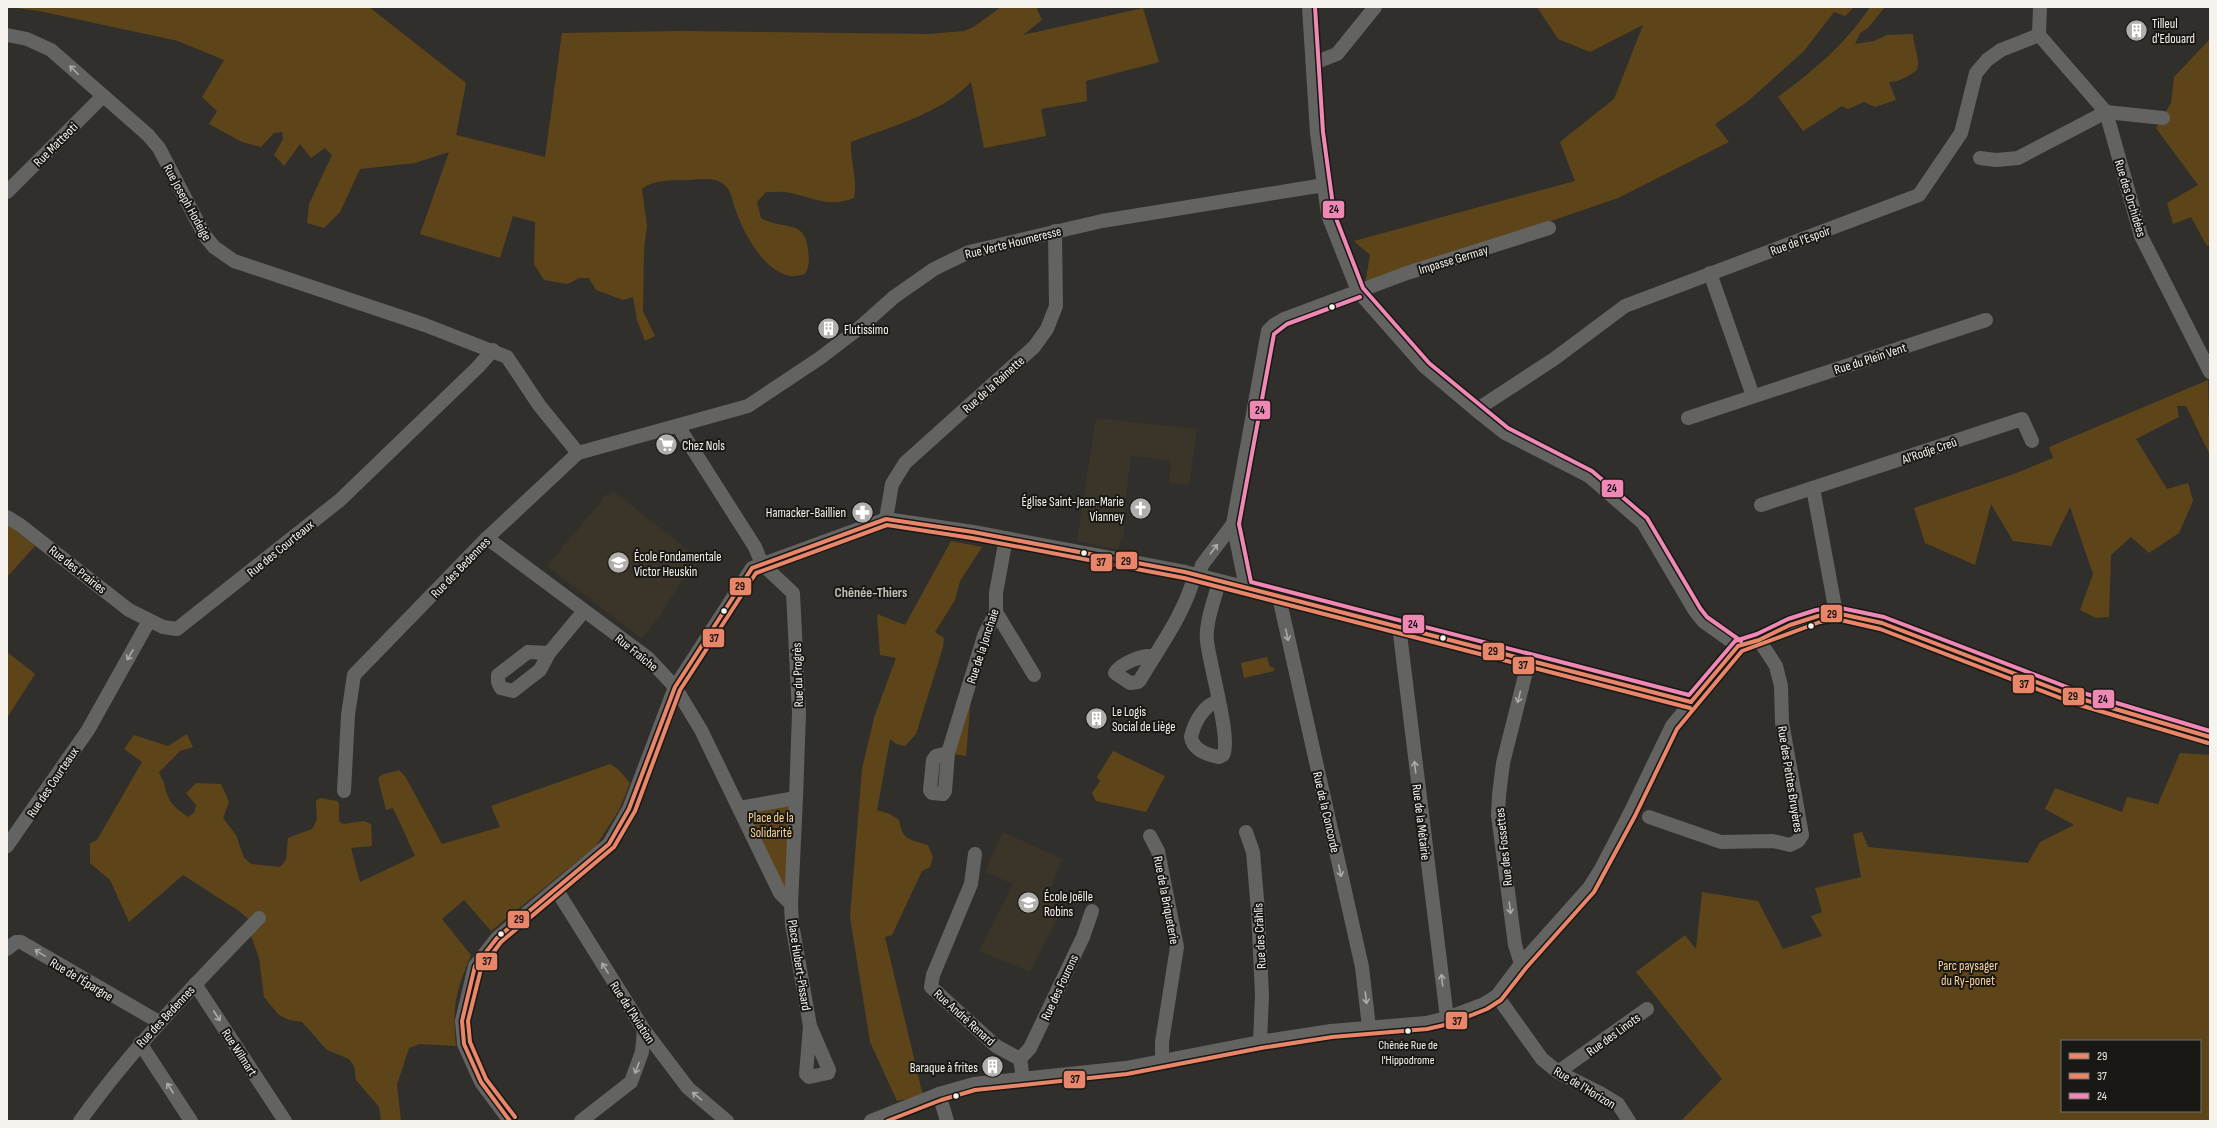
<svg xmlns="http://www.w3.org/2000/svg" width="2217" height="1128" font-family="'Sofia Sans Condensed',sans-serif">
<style>
.built{fill:#3b3429}
.green{fill:#5e4519;fill-rule:evenodd}
.lines{fill:none;stroke-linecap:round;stroke-linejoin:round}
.minor{stroke:#636362;stroke-width:14}
.bus-1-casing{stroke:#1a1815;stroke-width:7}
.bus-2-casing{stroke:#1a1815;stroke-width:7}
.bus-3-casing{stroke:#1a1815;stroke-width:7}
.bus-1{stroke:#e98669;stroke-width:4}
.bus-2{stroke:#e98669;stroke-width:4}
.bus-3{stroke:#f088b6;stroke-width:4}
.oneway{stroke:#acaba8}
.bus-dot{fill:#f6f3ef;stroke:#1a1815;stroke-width:1.5}
.labels{text-anchor:middle;stroke-width:4;stroke-linejoin:round;paint-order:stroke}
.bus-label{font-size:12px;fill:#f6f3ef;stroke:#1a1815}
.poi-label{font-size:13px;fill:#f6f3ef;stroke:#1a1815;text-anchor:start}
.street-label{font-size:13px;fill:#f6f3ef;stroke:#1a1815}
.park-label{font-size:13px;fill:#fdd69c;stroke:#1a1815}
.neighbourhood-label{font-size:14px;font-weight:bold;fill:#c2bdb5;stroke:#1a1815}
.line-badge{stroke:#1a1815;stroke-width:1.5}
.pale-badge-label{font-size:11px;text-anchor:middle;font-weight:bold;fill:#111}
</style>
<rect width="100%" height="100%" fill="#312f2c"/>
<g class="built">
<polygon points="1096,418 1197,429 1189,485 1169,483 1171,461 1131,456 1123,520 1124,532 1118,550 1077,541"/>
<polygon points="613,491 693,554 687,561 692,565 664,609 642,639 547,566 607,494 609,496"/>
<polygon points="1003,832 1062,859 1048,895 1062,910 1030,972 979,951 1013,884 985,872"/>
</g>
<g class="green">
<path d="M 9,7 L 369,7 L 466,83 L 456,135 L 545,157 L 562,33 L 682,31 L 929,34 L 964,31 L 975,26 L 1001,7 L 1036,7 L 1042,20 L 1023,35 L 1143,8 L 1159,62 L 1086,81 L 1087,101 L 1041,109 L 1046,136 L 984,148 L 971,82 C 941,114 891,126 851,142 C 850,162 858,179 854,198 C 829,208 814,198 791,193 C 783,191 774,192 766,192 L 757,202 L 761,218 C 783,231 805,218 808,250 C 809,260 810,265 805,274 C 800,275 794,277 790,276 C 764,271 744,234 736,211 C 731,199 733,188 718,181 C 709,177 695,180 685,180 C 670,180 653,180 642,189 L 647,226 L 644,249 L 643,311 L 655,336 L 645,341 L 637,320 L 633,297 L 623,300 L 596,290 L 589,278 L 579,278 L 568,284 L 544,280 L 534,264 L 535,222 L 513,216 L 500,258 L 420,234 L 449,152 L 415,163 L 360,169 L 340,212 L 324,228 L 307,223 L 309,204 L 332,155 L 325,148 L 311,158 L 300,144 L 284,166 L 274,155 L 283,139 L 282,132 L 274,133 L 261,147 L 242,142 L 209,124 L 217,111 L 202,97 L 224,60 L 178,41 L 39,11 Z"/>
<polygon points="1537,7 1854,7 1845,16 1834,12 1804,51 1747,102 1715,124 1729,142 1618,198 1365,285 1370,255 1354,241 1575,181 1560,142 1614,99 1643,25 1590,52 1558,39"/>
<path d="M 1870,7 L 1885,7 L 1868,28 L 1860,33 L 1855,44 L 1874,41 L 1887,35 L 1913,34 C 1913,47 1921,58 1917,70 C 1908,76 1900,82 1889,82 L 1896,100 L 1875,107 L 1864,102 L 1848,109 L 1842,106 L 1803,131 L 1778,97 C 1813,71 1846,44 1870,7 Z"/>
<polygon points="2210,39 2210,245 2207,246 2191,217 2173,224 2167,203 2198,185 2156,128 2171,103 2174,77"/>
<polygon points="2208,380 2210,455 2186,406 2177,406 2179,417 2136,439 2167,489 2188,483 2193,501 2179,533 2149,553 2131,537 2111,555 2109,617 2096,618 2080,610 2093,574 2070,507 2051,546 2013,541 1991,504 1975,565 1925,543 1914,508 2014,474 2053,458 2049,447"/>
<polygon points="7,524 35,546 7,577"/>
<path d="M 951,541 L 982,547 L 960,581 L 955,600 L 935,632 L 944,638 L 943,647 L 916,734 L 905,746 L 896,744 L 890,739 L 877,810 L 890,814 L 899,820 C 903,841 909,839 928,845 L 933,857 L 930,867 L 922,871 L 892,935 L 885,937 L 923,1096 L 897,1101 L 870,1042 L 850,917 L 862,769 L 874,718 L 896,658 L 880,655 L 877,614 L 905,625 Z"/>
<polygon points="7,652 35,674 7,718"/>
<polygon points="1267,657 1270,667 1273,667 1274,671 1244,678 1241,663"/>
<polygon points="971,697 966,756 953,754"/>
<path d="M 187,734 L 193,747 L 180,751 L 159,772 C 160,777 163,779 164,784 C 169,803 172,805 188,817 L 194,813 L 196,805 L 186,793 L 196,783 L 221,784 L 229,802 L 223,818 L 236,835 L 244,858 L 251,864 L 280,867 L 286,860 L 288,838 L 312,829 L 317,819 L 316,801 L 320,798 L 337,801 L 339,804 L 339,821 L 343,824 L 364,821 L 371,824 L 372,846 L 351,848 L 360,882 L 415,856 L 393,808 L 386,810 L 378,778 L 384,774 L 399,770 L 405,776 L 442,844 L 500,827 L 491,806 L 610,764 L 619,770 L 630,783 L 619,810 L 596,846 L 491,931 L 464,900 L 442,919 L 471,955 C 456,992 452,1004 456,1046 L 420,1044 L 409,1048 L 397,1085 L 401,1121 L 381,1121 L 379,1107 L 356,1080 L 354,1066 L 349,1059 L 327,1050 L 302,1022 L 289,1020 L 279,1015 L 264,997 L 259,958 L 251,936 L 258,927 L 239,911 L 183,875 L 129,922 L 110,880 L 90,863 L 90,843 L 97,840 L 142,762 L 124,749 L 134,735 L 168,746 Z"/>
<polygon points="1113,751 1165,776 1146,812 1096,801 1092,793 1100,781 1097,777"/>
<path d="M 2180,753 L 2210,755 L 2210,1121 L 1681,1121 L 1722,1079 L 1636,972 L 1685,935 L 1696,949 L 1702,892 L 1758,901 L 1783,949 L 1822,936 L 1811,916 L 1822,912 L 1815,888 L 1861,877 L 1853,834 L 1862,832 L 1868,847 L 2028,863 L 2040,842 L 2074,825 L 2045,809 L 2055,788 L 2122,812 L 2127,797 L 2158,804 ZM 2062,1041 L 2200,1041 L 2200,1111 L 2062,1111 Z"/>
<polygon points="790,806 786,887 783,887 747,814 748,810"/>
</g>
<g class="lines">
<g class="minor">
<polyline points="1309,7 1317,133 1328,215 1358,291 1425,367 1476,410 1505,433 1589,476 1643,523 1695,611 1703,621 1738,646"/>
<polyline points="7,35 27,39 51,50 148,135 159,148 205,236 214,247 234,261 425,325 507,357 539,405 578,453"/>
<polyline points="2039,35 2106,112 2141,236 2210,372"/>
<polyline points="2039,35 2040,7"/>
<polyline points="1314,63 1337,54 1375,7"/>
<polyline points="1980,158 1996,160 2018,158 2106,112 2163,118"/>
<polyline points="7,192 103,96"/>
<polyline points="1710,273 1753,396"/>
<polyline points="1476,410 1554,359 1625,306 1919,195 1961,133 1976,73 1987,60 2001,50 2039,35"/>
<polyline points="1688,418 1986,320"/>
<polyline points="678,426 755,547 762,564 793,593 799,713 796,798"/>
<polyline points="1813,488 1836,613"/>
<polyline points="1761,505 2022,419 2032,441"/>
<polyline points="7,517 20,525 129,610 163,627 177,629 340,500 478,367 493,350"/>
<polyline points="886,519 892,484 905,463 1034,347 1047,329 1056,306 1055,231"/>
<polyline points="487,538 648,658 675,687 701,730 780,893 791,904 796,798 739,808"/>
<polyline points="1199,575 1202,565 1233,524"/>
<polyline points="1246,587 1233,524 1268,331 1274,325 1284,319 1407,273 1549,228"/>
<polyline points="1279,597 1362,967 1369,1027"/>
<polyline points="996,612 1034,675"/>
<polyline points="1399,626 1447,1018"/>
<polyline points="549,653 528,652 498,675 498,682 501,688 513,691 540,670 549,653 584,611"/>
<path d="M 1154,657 C 1145,653 1119,664 1115,673 L 1130,683 L 1138,682 L 1140,680 C 1160,646 1185,613 1195,574"/>
<path d="M 1219,701 C 1204,704 1194,723 1191,737 C 1193,750 1208,755 1219,757 L 1223,755 C 1232,741 1209,663 1207,641 C 1205,622 1215,599 1219,581"/>
<polyline points="948,753 945,791 943,794 932,793 930,790 933,760 936,756 948,753 984,636 996,612 996,593 1006,538"/>
<polyline points="344,791 348,715 354,675 487,538 578,453 748,406 820,358 858,329 894,297 934,269 969,252 1102,221 1324,185"/>
<polyline points="1649,817 1721,842 1773,841 1790,845 1798,841 1802,835 1782,722 1781,686 1776,666 1759,640"/>
<polyline points="1246,832 1253,852 1258,911 1262,995 1260,1042"/>
<polyline points="1150,836 1158,851 1177,947 1162,1042 1162,1061"/>
<polyline points="7,846 88,730 149,621"/>
<polyline points="975,854 971,884 933,975 931,987 996,1046 1020,1059 1023,1079"/>
<polyline points="556,889 644,1030 688,1088 727,1121"/>
<polyline points="791,904 792,924 810,1026 829,1070 828,1073 809,1077 806,1074 810,1026"/>
<polyline points="7,949 16,942 21,942 159,1022"/>
<polyline points="1521,964 1515,945 1498,815 1499,795 1503,763 1529,660"/>
<polyline points="195,984 285,1121"/>
<polyline points="1497,996 1542,1059 1558,1072 1600,1093 1618,1104 1629,1121"/>
<polyline points="140,1043 191,1121"/>
<polyline points="1020,1059 1030,1048 1083,937 1092,911"/>
<polyline points="1558,1072 1647,1009"/>
<polyline points="939,1094 947,1121"/>
<path d="M 80,1121 C 133,1047 196,983 259,918"/>
<polyline points="510,1121 481,1082 464,1044 462,1021 475,966 497,938 609,844 629,809 675,687 752,568 886,519 973,532 1185,572 1691,702"/>
<polyline points="581,1121 631,1082 642,1052 644,1030"/>
<polyline points="871,1121 939,1094 974,1084 1126,1068 1260,1042 1331,1031 1426,1023 1447,1018 1484,1004 1497,996 1521,964 1589,888 1601,869 1630,813 1672,726 1738,646 1818,616 1836,613 1882,623 2078,698 2210,737"/>
</g>
<defs>
<g id="bus-1">
<polyline points="1691,702 1738,646 1759,640 1790,625 1818,616 1836,613 1882,623 2078,698 2210,737"/>
<polyline points="510,1121 481,1082 464,1044 462,1021 475,966 497,938 609,844 629,809 675,687 752,568 886,519 973,532 1185,572 1691,702"/>
</g>
<g id="bus-2">
<polyline points="515,1117 486,1079 470,1042 468,1021 481,969 501,942 614,847 635,811 680,690 756,573 887,525 972,538 1184,578 1690,708"/>
<polyline points="887,1121 941,1100 975,1090 1127,1074 1261,1048 1332,1037 1427,1029 1449,1024 1487,1009 1501,1000 1526,968 1594,892 1635,816 1677,729 1742,651 1820,622 1836,619 1880,629 2076,704 2208,743"/>
</g>
<g id="bus-3">
<polyline points="1315,7 1323,132 1334,213 1363,288 1429,363 1480,405 1508,428 1592,471 1647,518 1700,608 1707,617 1741,641"/>
<polyline points="1360,297 1287,324 1274,334 1239,524 1251,582 1689,695 1735,641 1757,634 1788,619 1816,610 1836,607 1884,617 2080,692 2210,731"/>
</g>
</defs>
<use href="#bus-1" class="bus-1-casing"/>
<use href="#bus-2" class="bus-2-casing"/>
<use href="#bus-3" class="bus-3-casing"/>
<use href="#bus-1" class="bus-1"/>
<use href="#bus-2" class="bus-2"/>
<use href="#bus-3" class="bus-3"/>
</g>
<defs><path id="oneway-shaft" d="M-6 0H5M1.5-3L5.5 0L1.5 3" fill="none" stroke-width="1.6" stroke-linecap="round" stroke-linejoin="round"/></defs>
<g class="oneway">
<use href="#oneway-shaft" transform="translate(74 70) rotate(-135)"/>
<use href="#oneway-shaft" transform="translate(1214 549) rotate(-53)"/>
<use href="#oneway-shaft" transform="translate(1287 635) rotate(78)"/>
<use href="#oneway-shaft" transform="translate(130 655) rotate(120)"/>
<use href="#oneway-shaft" transform="translate(1519 697) rotate(104)"/>
<use href="#oneway-shaft" transform="translate(1415 767) rotate(-97)"/>
<use href="#oneway-shaft" transform="translate(1340 871) rotate(77)"/>
<use href="#oneway-shaft" transform="translate(1510 908) rotate(83)"/>
<use href="#oneway-shaft" transform="translate(40 953) rotate(-149)"/>
<use href="#oneway-shaft" transform="translate(605 968) rotate(-122)"/>
<use href="#oneway-shaft" transform="translate(1442 980) rotate(-97)"/>
<use href="#oneway-shaft" transform="translate(1366 998) rotate(83)"/>
<use href="#oneway-shaft" transform="translate(217 1016) rotate(57)"/>
<use href="#oneway-shaft" transform="translate(637 1068) rotate(110)"/>
<use href="#oneway-shaft" transform="translate(170 1088) rotate(-123)"/>
<use href="#oneway-shaft" transform="translate(697 1096) rotate(-140)"/>
</g>
<defs>
<symbol id="building-disc" viewBox="-11 -11 22 22"><circle r="9.5" fill="#b1aeab" stroke="#1a1815"/><path d="M-4-6H4V6H1V3H-1V6H-4ZM-2.5-4.3h1.7v1.8h-1.7ZM.8-4.3h1.7v1.8H.8ZM-2.5-1h1.7V.8h-1.7ZM.8-1h1.7V.8H.8Z" fill="#fff"/></symbol>
<symbol id="supermarket-disc" viewBox="-11 -11 22 22"><circle r="9.5" fill="#b1aeab" stroke="#1a1815"/><path d="M-6-5.5h2.5l.6 2H6L4.5 2H-2.5L-4.4-4H-6ZM-1.5 3.2a1.3 1.3 0 1 0 .1 0ZM3 3.2a1.3 1.3 0 1 0 .1 0Z" fill="#fff"/></symbol>
<symbol id="church-disc" viewBox="-11 -11 22 22"><circle r="9.5" fill="#b1aeab" stroke="#1a1815"/><path d="M-1.2-6h2.4v3.5h3.3v2.4h-3.3V6h-2.4V-.1h-3.3v-2.4h3.3Z" fill="#fff"/></symbol>
<symbol id="pharmacy-disc" viewBox="-11 -11 22 22"><circle r="9.5" fill="#b1aeab" stroke="#1a1815"/><path d="M-2-6h4v4h4v4h-4v4h-4v-4h-4v-4h4Z" fill="#fff"/></symbol>
<symbol id="school-disc" viewBox="-11 -11 22 22"><circle r="9.5" fill="#b1aeab" stroke="#1a1815"/><path d="M0-5L7-2L0 1L-7-2ZM-4 1L0 2.5L4 1V4Q0 6-4 4Z" fill="#fff"/></symbol>
</defs>
<g fill-rule="evenodd">
<use href="#building-disc" x="2124" y="18" width="25" height="25"/>
<use href="#building-disc" x="816" y="316" width="25" height="25"/>
<use href="#supermarket-disc" x="654" y="432" width="25" height="25"/>
<use href="#church-disc" x="1128" y="496" width="25" height="25"/>
<use href="#pharmacy-disc" x="850" y="500" width="25" height="25"/>
<use href="#school-disc" x="606" y="550" width="25" height="25"/>
<use href="#building-disc" x="1084" y="706" width="25" height="25"/>
<use href="#school-disc" x="1016" y="890" width="25" height="25"/>
<use href="#building-disc" x="980" y="1054" width="25" height="25"/>
</g>
<g class="bus-dot">
<circle cx="1332" cy="307" r="3.5"/>
<circle cx="1084" cy="553" r="3.5"/>
<circle cx="724" cy="611" r="3.5"/>
<circle cx="1811" cy="626" r="3.5"/>
<circle cx="1443" cy="638" r="3.5"/>
<circle cx="501" cy="934" r="3.5"/>
<circle cx="1408" cy="1031" r="3.5"/>
<circle cx="956" cy="1096" r="3.5"/>
</g>
<g class="labels">
<g class="bus-label">
<text x="1408" y="1049">Chênée Rue de<tspan x="1408" dy="15">l'Hippodrome</tspan></text>
</g>
<g class="poi-label">
<text x="2152" y="28">Tilleul<tspan x="2152" dy="15">d'Edouard</tspan></text>
<text x="844" y="334">Flutissimo</text>
<text x="682" y="450">Chez Nols</text>
<text x="1124" y="506" text-anchor="end">Église Saint-Jean-Marie<tspan x="1124" dy="15">Vianney</tspan></text>
<text x="846" y="517" text-anchor="end">Hamacker-Baillien</text>
<text x="634" y="561">École Fondamentale<tspan x="634" dy="15">Victor Heuskin</tspan></text>
<text x="1112" y="716">Le Logis<tspan x="1112" dy="15">Social de Liège</tspan></text>
<text x="1044" y="901">École Joëlle<tspan x="1044" dy="15">Robins</tspan></text>
<text x="978" y="1072" text-anchor="end">Baraque à frites</text>
</g>
<g class="street-label">
<text transform="translate(55 144) rotate(-45)" y="5">Rue Matteoti</text>
<text transform="translate(2131 198) rotate(73)" y="5">Rue des Orchidées</text>
<text transform="translate(188 202) rotate(61)" y="5">Rue Joseph Hodeige</text>
<text transform="translate(1800 240) rotate(-20)" y="5">Rue de l'Espoir</text>
<text transform="translate(1013 242) rotate(-14)" y="5">Rue Verte Houmeresse</text>
<text transform="translate(1453 259) rotate(-17)" y="5">Impasse Germay</text>
<text transform="translate(1870 358) rotate(-18)" y="5">Rue du Plein Vent</text>
<text transform="translate(993 384) rotate(-42)" y="5">Rue de la Rainette</text>
<text transform="translate(1929 450) rotate(-19)" y="5">Al'Rodje Creû</text>
<text transform="translate(280 548) rotate(-39)" y="5">Rue des Courteaux</text>
<text transform="translate(460 567) rotate(-46)" y="5">Rue des Bedennes</text>
<text transform="translate(78 569) rotate(38)" y="5">Rue des Prairies</text>
<text transform="translate(982 646) rotate(-72)" y="5">Rue de la Jonchaie</text>
<text transform="translate(637 652) rotate(39)" y="5">Rue Fraîche</text>
<text transform="translate(797 675) rotate(-92)" y="5">Rue du Progrès</text>
<text transform="translate(1791 779) rotate(81)" y="5">Rue des Petites Bruyères</text>
<text transform="translate(52 782) rotate(-56)" y="5">Rue des Courteaux</text>
<text transform="translate(1327 812) rotate(77)" y="5">Rue de la Concorde</text>
<text transform="translate(1422 822) rotate(83)" y="5">Rue de la Métairie</text>
<text transform="translate(1503 847) rotate(-96)" y="5">Rue des Fossettes</text>
<text transform="translate(1167 900) rotate(79)" y="5">Rue de la Briqueterie</text>
<text transform="translate(1259 936) rotate(-93)" y="5">Rue des Crâhlîs</text>
<text transform="translate(800 965) rotate(81)" y="5">Place Hubert-Pissard</text>
<text transform="translate(82 979) rotate(31)" y="5">Rue de l'Épargne</text>
<text transform="translate(1059 987) rotate(-65)" y="5">Rue des Fourons</text>
<text transform="translate(633 1012) rotate(57)" y="5">Rue de l'Aviation</text>
<text transform="translate(165 1016) rotate(-47)" y="5">Rue des Bedennes</text>
<text transform="translate(965 1017) rotate(42)" y="5">Rue André Renard</text>
<text transform="translate(1613 1034) rotate(-36)" y="5">Rue des Linots</text>
<text transform="translate(240 1052) rotate(57)" y="5">Rue Wilmart</text>
<text transform="translate(1585 1087) rotate(31)" y="5">Rue de l'Horizon</text>
</g>
<g class="park-label">
<text x="771" y="822">Place de la<tspan x="771" dy="15">Solidarité</tspan></text>
<text x="1968" y="970">Parc paysager<tspan x="1968" dy="15">du Ry-ponet</tspan></text>
</g>
<g class="neighbourhood-label">
<text x="871" y="597">Chênée-Thiers</text>
</g>
</g>
<g class="line-badge">
<rect x="1322" y="200" width="23" height="19" rx="4" fill="#f088b6"/>
<rect x="1249" y="400" width="22" height="20" rx="4" fill="#f088b6"/>
<rect x="1601" y="479" width="23" height="19" rx="4" fill="#f088b6"/>
<rect x="1115" y="551" width="23" height="19" rx="4" fill="#e98669"/>
<rect x="1090" y="553" width="23" height="19" rx="4" fill="#e98669"/>
<rect x="729" y="577" width="23" height="19" rx="4" fill="#e98669"/>
<rect x="1820" y="604" width="23" height="19" rx="4" fill="#e98669"/>
<rect x="1402" y="614" width="23" height="20" rx="4" fill="#f088b6"/>
<rect x="702" y="628" width="23" height="20" rx="4" fill="#e98669"/>
<rect x="1482" y="642" width="23" height="19" rx="4" fill="#e98669"/>
<rect x="1512" y="656" width="23" height="19" rx="4" fill="#e98669"/>
<rect x="2012" y="674" width="23" height="20" rx="4" fill="#e98669"/>
<rect x="2062" y="687" width="23" height="19" rx="4" fill="#e98669"/>
<rect x="2092" y="689" width="23" height="20" rx="4" fill="#f088b6"/>
<rect x="507" y="910" width="23" height="19" rx="4" fill="#e98669"/>
<rect x="475" y="952" width="23" height="19" rx="4" fill="#e98669"/>
<rect x="1445" y="1011" width="23" height="19" rx="4" fill="#e98669"/>
<rect x="1063" y="1070" width="23" height="19" rx="4" fill="#e98669"/>
</g>
<g class="pale-badge-label">
<text x="1334" y="213">24</text>
<text x="1260" y="414">24</text>
<text x="1612" y="492">24</text>
<text x="1126" y="565">29</text>
<text x="1101" y="566">37</text>
<text x="740" y="590">29</text>
<text x="1832" y="618">29</text>
<text x="1413" y="628">24</text>
<text x="714" y="642">37</text>
<text x="1493" y="655">29</text>
<text x="1523" y="669">37</text>
<text x="2024" y="688">37</text>
<text x="2073" y="700">29</text>
<text x="2103" y="703">24</text>
<text x="519" y="923">29</text>
<text x="487" y="965">37</text>
<text x="1457" y="1025">37</text>
<text x="1075" y="1083">37</text>
</g>
<rect width="2217" height="1128" fill="none" stroke="#f6f3ef" stroke-width="16"/>
<rect x="2061" y="1040" width="140" height="72" fill="#1a1815" stroke="#72706c"/>
<rect x="2069" y="1053" width="20" height="6" fill="#e98669" stroke="#72706c"/>
<text x="2097" y="1060" font-size="12" fill="#f6f3ef">29</text>
<rect x="2069" y="1073" width="20" height="6" fill="#e98669" stroke="#72706c"/>
<text x="2097" y="1080" font-size="12" fill="#f6f3ef">37</text>
<rect x="2069" y="1093" width="20" height="6" fill="#f088b6" stroke="#72706c"/>
<text x="2097" y="1100" font-size="12" fill="#f6f3ef">24</text>
</svg>
